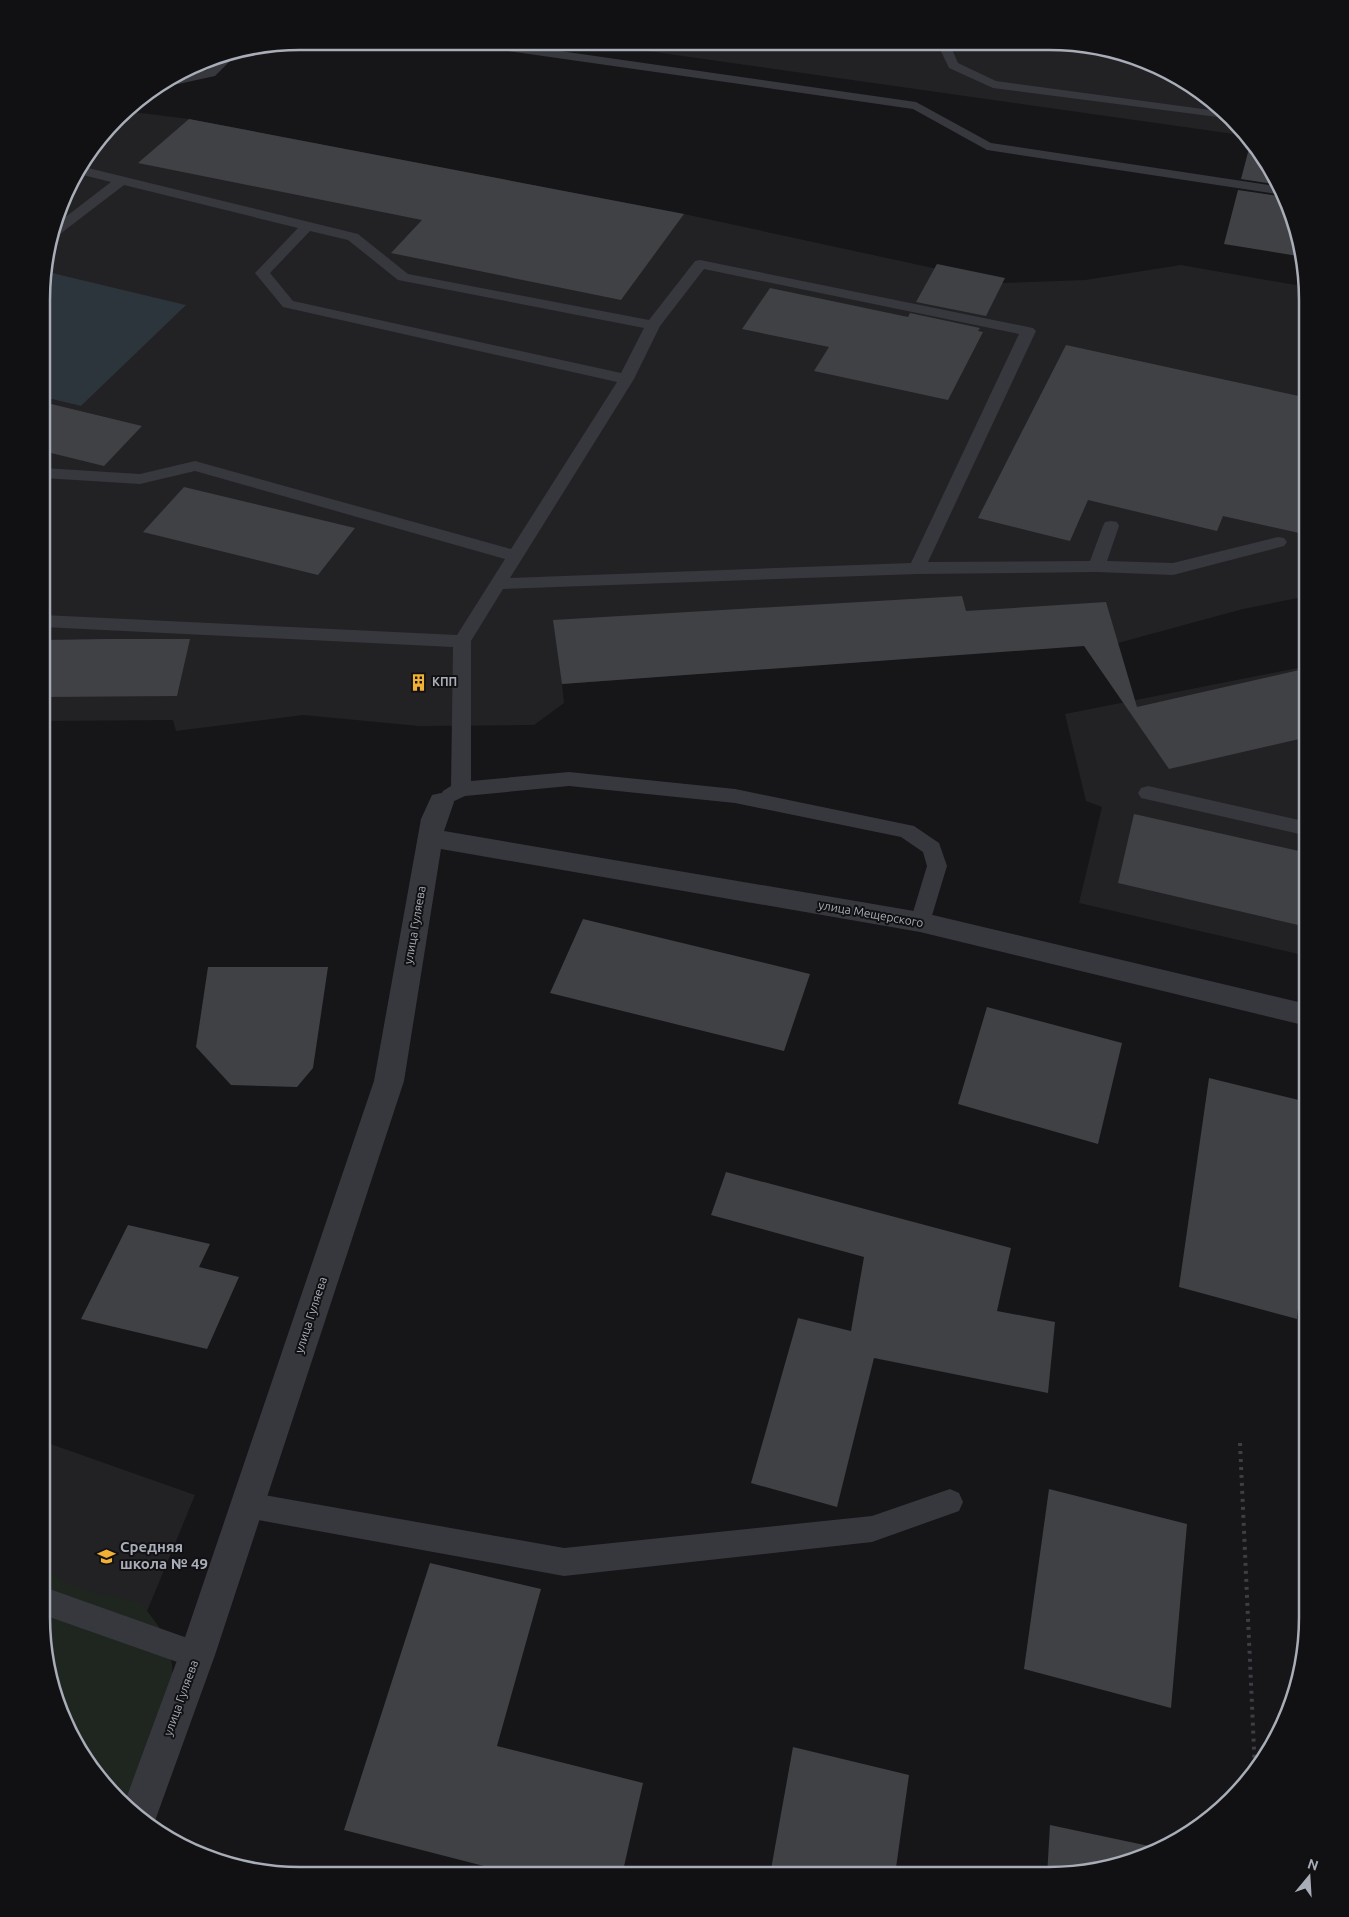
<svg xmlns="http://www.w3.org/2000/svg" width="1349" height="1917" font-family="Ubuntu,sans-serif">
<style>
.built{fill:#222225}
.green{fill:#1e261f}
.water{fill:#2c353c}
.building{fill:#404145}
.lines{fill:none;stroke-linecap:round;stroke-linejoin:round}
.path{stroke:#3d3f44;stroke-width:4;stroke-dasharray:3 5;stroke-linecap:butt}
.lane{fill:#37383d;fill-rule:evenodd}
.street{fill:#37383d;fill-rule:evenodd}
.labels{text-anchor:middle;stroke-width:4;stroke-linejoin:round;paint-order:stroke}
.poi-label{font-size:12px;font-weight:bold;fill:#a8adb8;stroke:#111113;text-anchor:start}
.street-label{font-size:12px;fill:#a8adb8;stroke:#111113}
.near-poi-label{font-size:15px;font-weight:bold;fill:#a8adb8;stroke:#111113;text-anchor:start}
.rim{fill:none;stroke:#a8adb8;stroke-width:2.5}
</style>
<rect width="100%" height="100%" fill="#161618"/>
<g class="built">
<polygon points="584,42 1083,44 1148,61 1206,95 1244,130 1248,136"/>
<polygon points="125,111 189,119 684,214 1002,283 1085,280 1181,265 1307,287 1308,596 1243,609 1118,643 562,684 564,703 534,725 419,726 303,715 176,731 173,720 43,721 43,397 81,406 185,305 43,271 76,171"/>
<polygon points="1308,666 1307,956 1079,903 1102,807 1086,801 1065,714"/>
<polygon points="42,1441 195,1495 86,1759 68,1731 46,1668 41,1617"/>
</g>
<path class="green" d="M 41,1564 C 65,1591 108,1594 142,1604 L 159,1627 L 166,1644 L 172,1664 L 173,1689 L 148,1825 L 105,1787 L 68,1731 L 46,1668 L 41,1617 Z"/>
<polygon class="water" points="43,271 44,271 186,305 81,406 43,397"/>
<g class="building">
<polygon points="189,119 684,214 621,300 391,253 422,220 138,163"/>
<polygon points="1251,141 1278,181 1281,185 1241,179"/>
<polygon points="1238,190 1285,197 1303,249 1304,257 1224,244"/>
<polygon points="937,264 1005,278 986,316 916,302"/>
<polygon points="770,288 908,317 910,313 980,328 978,331 983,332 948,400 814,371 829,347 742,329"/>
<polygon points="1066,345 1308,398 1308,535 1223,516 1217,531 1088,500 1070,541 978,518"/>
<polygon points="43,402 142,426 104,466 43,451"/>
<polygon points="184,487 355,528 318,575 143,532"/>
<polygon points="962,596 966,611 1106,602 1137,707 1308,668 1308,737 1169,769 1084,646 562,684 553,620"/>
<polygon points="105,639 190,639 177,696 43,697 43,640"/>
<polygon points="1134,814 1308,853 1307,927 1118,883"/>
<polygon points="583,919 810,974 784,1051 550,993"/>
<polygon points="208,967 328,967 313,1068 297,1087 231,1085 196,1047"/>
<polygon points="987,1007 1122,1043 1098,1144 958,1104"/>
<polygon points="1209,1078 1307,1102 1307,1212 1297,1319 1179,1287"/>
<polygon points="726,1172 1011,1248 997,1311 1055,1322 1048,1393 874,1358 837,1507 751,1483 798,1318 851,1331 864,1257 711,1215"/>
<polygon points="128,1225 210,1244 199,1267 239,1277 207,1349 81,1319"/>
<polygon points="1049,1489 1187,1524 1171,1708 1024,1669"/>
<polygon points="430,1563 541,1589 497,1746 643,1783 622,1875 515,1874 344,1830"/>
<polygon points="793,1747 909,1775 895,1875 770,1875"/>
<polygon points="1050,1825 1163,1849 1116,1867 1047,1876"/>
</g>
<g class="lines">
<polyline class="path" points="1240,1443 1255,1771"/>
<g class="lane">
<polygon points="468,42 498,42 916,102 991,143 1282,187 1284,195 987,150 913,109 474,46"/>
<polygon points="941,43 953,43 951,47 958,63 996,81 1225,112 1233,119 993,88 949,68 939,47"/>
<polygon points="240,51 215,76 169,86 165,85 181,76 207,70 225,54"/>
<path d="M 80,166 L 358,234 L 408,274 L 649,320 L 695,261 L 700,260 L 1033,328 L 1036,331 L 928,562 L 1090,561 L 1103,526 L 1105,522 L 1111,521 L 1117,522 L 1119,526 L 1107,561 L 1173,563 L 1278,537 L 1284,538 L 1287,542 L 1284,546 L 1173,575 L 1097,572 L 917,574 L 503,589 L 471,641 L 471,781 L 569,772 L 735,789 L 914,826 L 939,843 L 947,866 L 930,922 L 927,928 L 920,930 L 913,928 L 910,922 L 927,866 L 923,852 L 901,837 L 735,803 L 569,786 L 465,796 L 450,803 L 443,801 L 440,796 L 443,791 L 451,786 L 453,647 L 43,627 L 43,615 L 457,635 L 505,559 L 195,471 L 140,484 L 43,478 L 43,468 L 140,474 L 195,461 L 511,549 L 617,382 L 283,307 L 255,273 L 298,228 L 124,185 L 60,234 L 54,235 L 59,222 L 111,182 L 75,173 ZM 310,231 L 348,240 L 398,280 L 644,328 L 621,373 L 293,301 L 270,273 ZM 704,269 L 1019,334 L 911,563 L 510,578 L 634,379 L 660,326 Z"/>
<polygon points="1148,786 1308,822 1308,836 1141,798 1138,793 1141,788"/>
<polygon points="950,1489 959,1493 963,1502 959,1511 872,1542 564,1576 247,1518 238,1514 234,1505 238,1496 247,1492 564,1548 872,1516"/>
<polygon points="41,1586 207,1645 211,1655 207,1665 197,1669 41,1614"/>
</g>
<polygon class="street" points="441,793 450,795 454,802 444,831 920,912 1307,1004 1307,1026 920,932 441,849 404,1081 215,1655 152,1829 124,1804 179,1655 374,1081 421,819 432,795"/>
</g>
<defs>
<symbol id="building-bare" viewBox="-9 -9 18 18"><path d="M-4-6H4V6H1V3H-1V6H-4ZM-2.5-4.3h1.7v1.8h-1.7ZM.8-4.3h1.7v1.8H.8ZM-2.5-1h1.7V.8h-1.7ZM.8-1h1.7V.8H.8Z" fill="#f2b134" stroke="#111113" stroke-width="2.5" paint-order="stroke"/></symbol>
<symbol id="school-bare" viewBox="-9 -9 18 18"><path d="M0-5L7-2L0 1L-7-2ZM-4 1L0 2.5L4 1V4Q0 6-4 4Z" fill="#f2b134" stroke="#111113" stroke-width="2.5" paint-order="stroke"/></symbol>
</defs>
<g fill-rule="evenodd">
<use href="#building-bare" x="406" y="670" width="25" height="25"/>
<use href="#school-bare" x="94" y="1544" width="25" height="25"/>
</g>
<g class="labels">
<g class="poi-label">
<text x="432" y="686">КПП</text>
</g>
<g class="street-label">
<text transform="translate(871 914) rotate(10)" y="4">улица Мещерского</text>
<text transform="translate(415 925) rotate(-80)" y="4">улица Гуляева</text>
<text transform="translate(311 1315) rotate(-72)" y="4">улица Гуляева</text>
<text transform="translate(181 1698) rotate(-70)" y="4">улица Гуляева</text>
</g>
<g class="near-poi-label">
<text x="120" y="1552">Средняя<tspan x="120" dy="17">школа № 49</tspan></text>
</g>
</g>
<path d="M0 0H1349V1917H0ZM300 50H1049A250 250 0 0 1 1299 300V1617A250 250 0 0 1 1049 1867H300A250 250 0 0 1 50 1617V300A250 250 0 0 1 300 50Z" fill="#111113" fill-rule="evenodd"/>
<path class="rim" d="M300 50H1049A250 250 0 0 1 1299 300V1617A250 250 0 0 1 1049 1867H300A250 250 0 0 1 50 1617V300A250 250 0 0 1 300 50Z"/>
<g transform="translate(1309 1877) rotate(18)" stroke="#111113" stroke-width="4" paint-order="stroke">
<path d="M0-4L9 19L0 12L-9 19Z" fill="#a8adb8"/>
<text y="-8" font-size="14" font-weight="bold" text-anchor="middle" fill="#a8adb8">N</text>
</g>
</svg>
